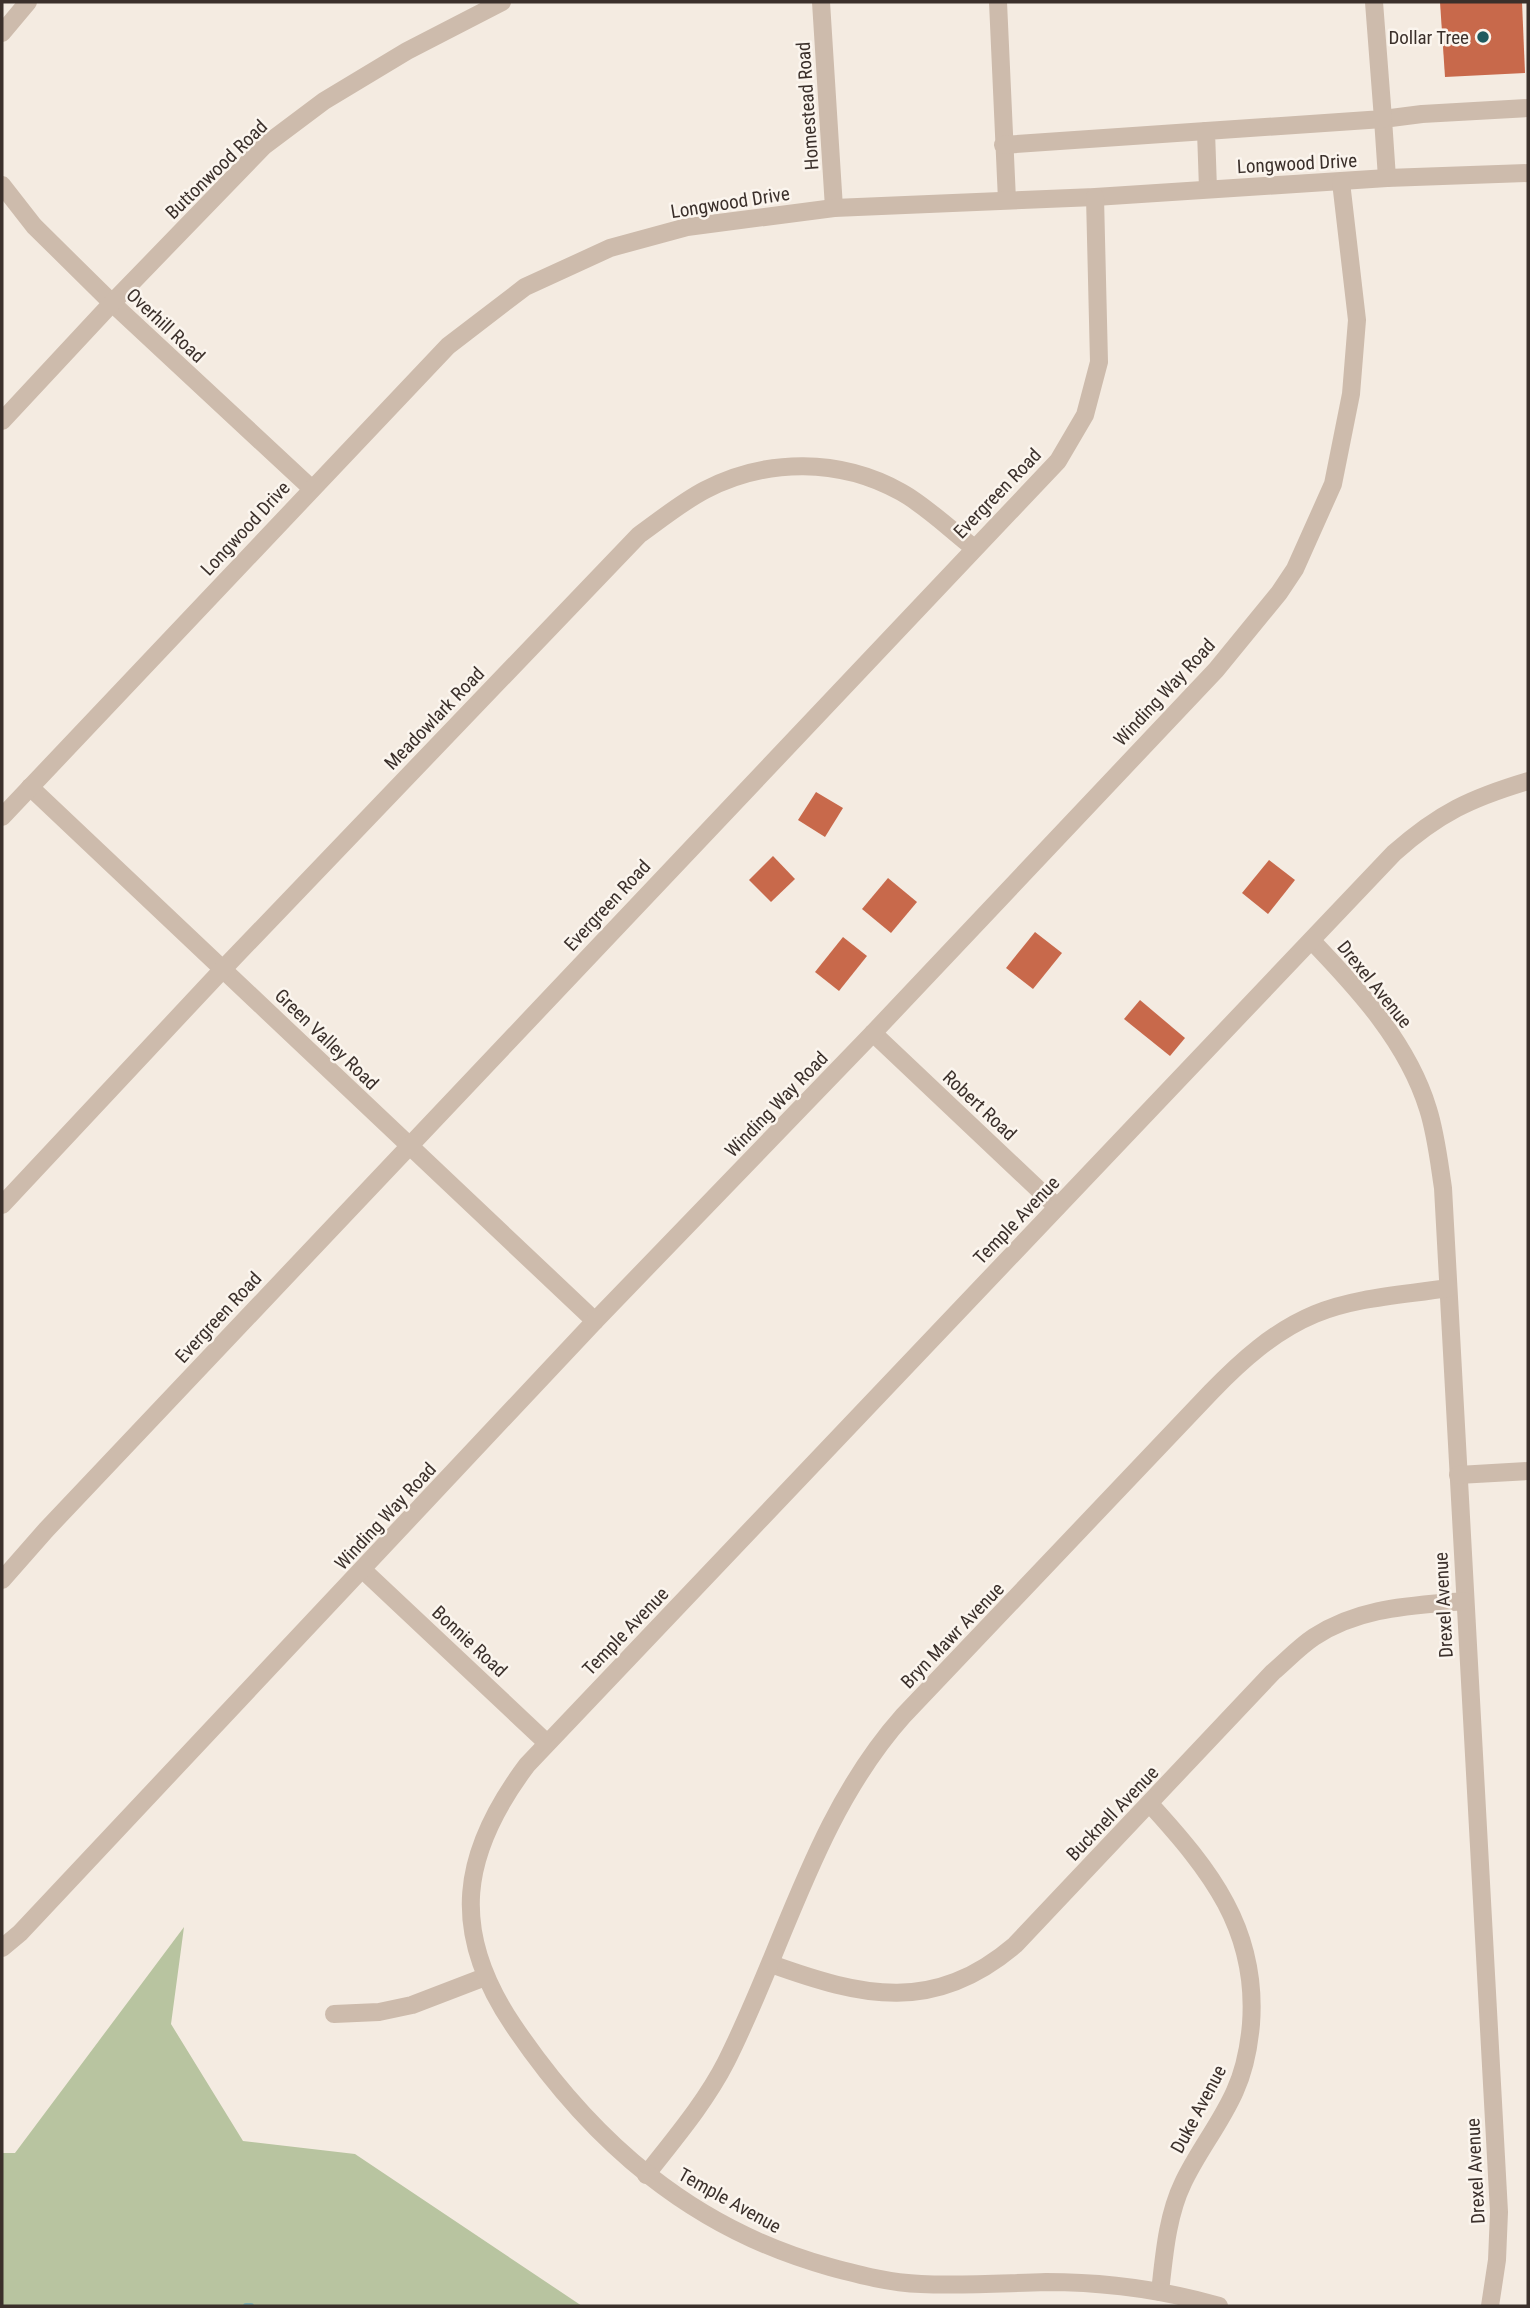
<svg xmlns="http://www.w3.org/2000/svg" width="1530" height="2308" font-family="'Roboto Condensed',sans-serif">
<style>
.green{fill:#b8c4a0}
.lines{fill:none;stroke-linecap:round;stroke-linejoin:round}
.stream{stroke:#7fb0b2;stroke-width:6}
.building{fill:#c8694b}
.minor{stroke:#cdbbac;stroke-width:18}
.poi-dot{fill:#1f5a5e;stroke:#fbf5ee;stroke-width:2.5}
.labels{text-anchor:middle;stroke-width:5;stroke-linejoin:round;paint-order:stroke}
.poi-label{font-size:19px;fill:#3b302b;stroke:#fbf5ee;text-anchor:end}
.street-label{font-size:19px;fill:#3b302b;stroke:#fbf5ee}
</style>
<rect width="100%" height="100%" fill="#f4ebe1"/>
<polygon class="green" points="184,1927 171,2024 243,2141 355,2154 582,2306 2,2306 2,2153 15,2153"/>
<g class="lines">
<polyline class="stream" points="246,2306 251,2306"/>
</g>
<g class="building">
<polygon points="1440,2 1522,2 1525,73 1445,77"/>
<polygon points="816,792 843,808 825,837 798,820"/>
<polygon points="773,856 795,879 771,902 749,880"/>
<polygon points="1269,860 1295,880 1268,914 1242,893"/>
<polygon points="888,878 917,902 891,933 862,909"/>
<polygon points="1035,932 1062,953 1033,989 1006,968"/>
<polygon points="843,937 867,956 839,991 815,972"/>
<polygon points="1140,1000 1185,1038 1170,1056 1124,1019"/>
</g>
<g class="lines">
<g class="minor">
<polyline points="821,2 834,208"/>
<polyline points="998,2 1007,200"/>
<polyline points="2,33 28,2"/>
<polyline points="1003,145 1206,131"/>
<polyline points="1387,178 1383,119 1422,114 1528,108"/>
<polyline points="2,185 34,226 112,303 311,488"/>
<polyline points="1208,189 1206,131 1383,119 1374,2"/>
<polyline points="2,421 112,303 264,146 324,101 407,51 502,2"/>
<polyline points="30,787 595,1321"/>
<polyline points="2,817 448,346 525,287 610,248 687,227 834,208 1095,197 1387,178 1528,173"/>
<path d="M 1312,941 C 1358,989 1408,1043 1428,1109 C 1436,1134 1439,1162 1443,1188 L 1499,2212 L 1497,2260 L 1490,2306"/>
<polyline points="873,1033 1057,1207"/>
<path d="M 2,1205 L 223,969 L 639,535 C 660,520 682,502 705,490 C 767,458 840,458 901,492 C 925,505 952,531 974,548"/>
<polyline points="1458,1475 1528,1471"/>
<polyline points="363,1570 547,1743"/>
<polyline points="2,1580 46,1530 1058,461 1085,415 1099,362 1095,197"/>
<path d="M 1150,1804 C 1210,1870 1258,1929 1251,2024 C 1249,2047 1245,2069 1235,2091 C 1221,2123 1198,2151 1183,2183 C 1167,2216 1164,2257 1160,2292"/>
<polyline points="2,1948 20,1933 595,1321 873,1033 1216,670 1279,593 1295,569 1333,484 1351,394 1357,320 1341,182"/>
<path d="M 771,1964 C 863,1997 934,2014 1015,1945 L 1273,1672 C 1286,1661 1299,1647 1314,1637 C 1360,1607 1410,1606 1464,1601"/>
<polyline points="334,2014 379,2012 412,2005 485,1977"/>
<path d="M 646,2175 C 674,2139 705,2103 726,2062 C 785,1945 815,1815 903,1716 L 1211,1392 C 1241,1361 1274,1331 1315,1314 C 1356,1297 1404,1295 1448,1288"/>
<path d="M 1219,2306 C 1164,2290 1103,2282 1046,2282 C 1005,2283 963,2286 921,2284 C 890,2283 860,2275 830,2267 C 692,2229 592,2142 513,2025 C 449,1930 461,1853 527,1765 L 1394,853 C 1439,813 1471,798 1528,781"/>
</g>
</g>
<circle class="poi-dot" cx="1483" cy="37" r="7"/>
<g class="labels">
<g class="poi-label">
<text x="1469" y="44">Dollar Tree</text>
</g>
<g class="street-label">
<text transform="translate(807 106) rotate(-94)" y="7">Homestead Road</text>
<text transform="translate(1297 163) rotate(-3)" y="7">Longwood Drive</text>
<text transform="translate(216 169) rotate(-44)" y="7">Buttonwood Road</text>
<text transform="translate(730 202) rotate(-9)" y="7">Longwood Drive</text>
<text transform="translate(166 325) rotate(43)" y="7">Overhill Road</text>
<text transform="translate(997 493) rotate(-46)" y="7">Evergreen Road</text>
<text transform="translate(245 528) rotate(-47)" y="7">Longwood Drive</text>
<text transform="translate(1164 692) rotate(-47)" y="7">Winding Way Road</text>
<text transform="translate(434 718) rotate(-46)" y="7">Meadowlark Road</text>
<text transform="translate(607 905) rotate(-47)" y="7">Evergreen Road</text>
<text transform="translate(1375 984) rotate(51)" y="7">Drexel Avenue</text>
<text transform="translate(327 1039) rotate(44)" y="7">Green Valley Road</text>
<text transform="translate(776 1104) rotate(-46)" y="7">Winding Way Road</text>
<text transform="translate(980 1105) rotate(43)" y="7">Robert Road</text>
<text transform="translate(1016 1220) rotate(-46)" y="7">Temple Avenue</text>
<text transform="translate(218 1317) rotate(-47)" y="7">Evergreen Road</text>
<text transform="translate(385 1516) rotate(-47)" y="7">Winding Way Road</text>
<text transform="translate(1443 1605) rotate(-93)" y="7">Drexel Avenue</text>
<text transform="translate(625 1631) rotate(-46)" y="7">Temple Avenue</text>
<text transform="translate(952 1635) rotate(-46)" y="7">Bryn Mawr Avenue</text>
<text transform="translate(470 1641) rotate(43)" y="7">Bonnie Road</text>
<text transform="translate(1112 1813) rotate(-46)" y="7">Bucknell Avenue</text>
<text transform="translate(1198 2109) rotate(-62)" y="7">Duke Avenue</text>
<text transform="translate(1475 2171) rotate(-93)" y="7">Drexel Avenue</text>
<text transform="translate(730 2200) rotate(29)" y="7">Temple Avenue</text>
</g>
</g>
<rect width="1530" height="2308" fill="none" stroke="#3b302b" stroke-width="7"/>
</svg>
